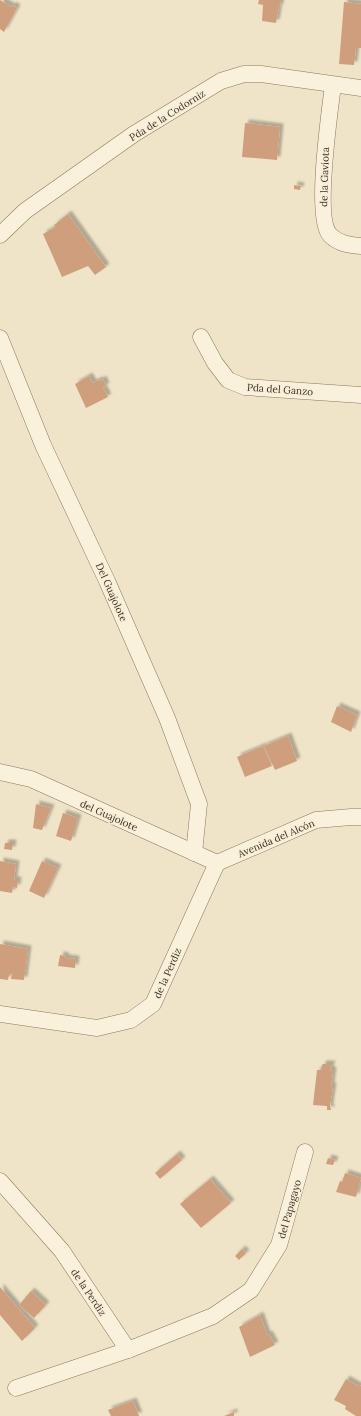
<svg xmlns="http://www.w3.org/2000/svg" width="361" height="1416" font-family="Lora,serif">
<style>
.building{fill:#cf9f7d;filter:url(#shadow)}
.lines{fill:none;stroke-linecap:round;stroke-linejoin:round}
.street-casing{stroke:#8d765c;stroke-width:17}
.street{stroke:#faf1dc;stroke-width:16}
.labels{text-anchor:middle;stroke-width:3;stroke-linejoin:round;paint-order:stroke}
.street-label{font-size:10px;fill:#3d2e20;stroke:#f7eed8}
</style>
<defs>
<filter id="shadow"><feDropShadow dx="3.5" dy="-3.5" stdDeviation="1" flood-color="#0004"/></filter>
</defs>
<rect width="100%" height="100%" fill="#f0e4c8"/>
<g class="building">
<polygon points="0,0 12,7 13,5 17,8 4,32 0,29"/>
<polygon points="259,0 281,0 280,7 279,6 276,23 262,21 263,5 258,4"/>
<polygon points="344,2 361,4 361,48 356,48 354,65 339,64"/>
<polygon points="245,123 280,127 277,160 242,157"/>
<polygon points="294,185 301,186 300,190 294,189"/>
<polygon points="68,214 106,267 95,275 88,266 62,277 43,234 55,227 54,225"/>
<polygon points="89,376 93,383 99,380 100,381 103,379 106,386 103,388 108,397 86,408 75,384"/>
<polygon points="337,706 357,715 351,732 331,722"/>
<polygon points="288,736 297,761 275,770 264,746"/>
<polygon points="263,746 272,766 245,777 237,757"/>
<polygon points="36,804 51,808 42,830 33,828"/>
<polygon points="63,813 78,818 71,841 56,836"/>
<polygon points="5,843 13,843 12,850 4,849"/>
<polygon points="0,861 16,864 14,880 18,880 17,888 13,887 12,893 0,891"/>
<polygon points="42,861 58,868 44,898 29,891"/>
<polygon points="0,944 28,949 24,980 11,979 12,974 9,974 8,980 0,979"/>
<polygon points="60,955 66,956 65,958 76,959 75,968 58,966"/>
<polygon points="323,1064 332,1064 330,1069 333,1071 331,1086 333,1086 330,1106 331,1110 327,1110 327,1106 313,1105 317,1070 322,1070 322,1065"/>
<polygon points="177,1154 182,1160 160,1179 155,1173"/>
<polygon points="328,1158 335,1160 333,1165 326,1164"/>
<polygon points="345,1173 361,1178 356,1197 336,1192 340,1181 342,1182"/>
<polygon points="210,1179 231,1203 201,1228 180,1204"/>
<polygon points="242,1249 246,1253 239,1260 235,1256"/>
<polygon points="0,1287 35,1328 22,1341 0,1315"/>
<polygon points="31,1291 46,1305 34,1318 19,1305"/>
<polygon points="260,1315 267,1335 269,1334 275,1345 250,1357 239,1327"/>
<polygon points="346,1379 358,1386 358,1385 361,1386 361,1416 356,1416 345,1409 346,1406 334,1400"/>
<polygon points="133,1401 139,1416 111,1416 108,1410"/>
<polygon points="234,1412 234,1416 224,1416"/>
</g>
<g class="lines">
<defs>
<g id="street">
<path d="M 333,85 C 330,110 314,218 330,235 C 339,244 349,245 361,246"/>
<polyline points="0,235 25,211 134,134 221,81 244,74 261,74 361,88"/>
<polyline points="201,337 215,363 228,380 245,387 361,395"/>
<polyline points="0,338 43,445 107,581 167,718 199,804 194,853"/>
<polyline points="0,772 31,779 217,863"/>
<polyline points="217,863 316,820 351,817 361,817"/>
<polyline points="0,1014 97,1028 131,1020 153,1004 217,863"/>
<polyline points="0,1181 62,1251 128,1350"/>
<polyline points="16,1388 128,1350 213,1316 251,1290 279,1245 305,1152"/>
</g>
</defs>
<use href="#street" class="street-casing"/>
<use href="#street" class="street"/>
</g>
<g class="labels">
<g class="street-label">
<text transform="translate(167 115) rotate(-32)" y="4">Pda de la Codorniz</text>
<text transform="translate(324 177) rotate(-88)" y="4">de la Gaviota</text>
<text transform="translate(280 389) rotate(4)" y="4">Pda del Ganzo</text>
<text transform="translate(112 592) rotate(66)" y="4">Del Guajolote</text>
<text transform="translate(109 815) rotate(24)" y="4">del Guajolote</text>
<text transform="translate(276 838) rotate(-23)" y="4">Avenida del Alcón</text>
<text transform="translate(167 973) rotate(-66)" y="4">de la Perdiz</text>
<text transform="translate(289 1209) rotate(-74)" y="4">del Papagayo</text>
<text transform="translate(89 1292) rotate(56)" y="4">de la Perdiz</text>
</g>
</g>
</svg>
